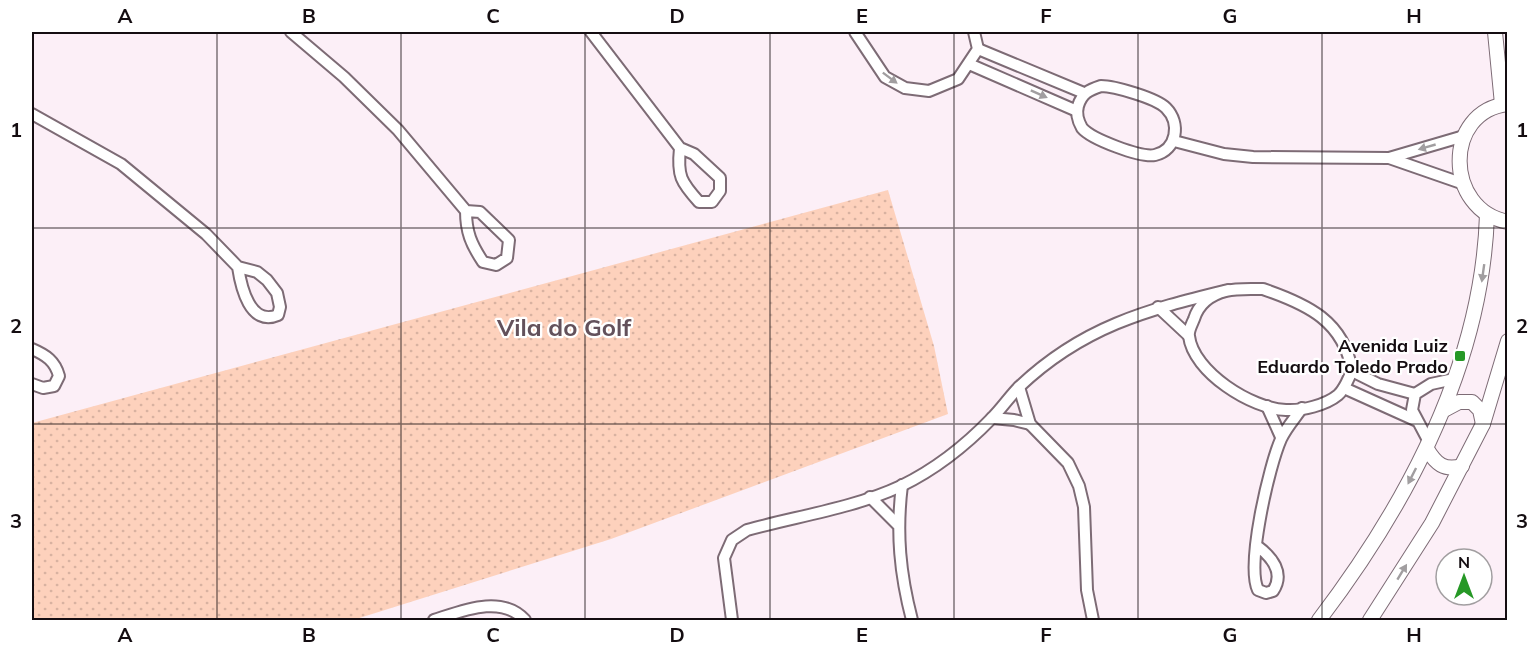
<svg xmlns="http://www.w3.org/2000/svg" width="1539" height="652" font-family="Mulish,sans-serif">
<style>
.grass{fill:url(#grass-dots)}
.lines{fill:none;stroke-linecap:round;stroke-linejoin:round}
.street-casing{stroke:#7d6b75;stroke-width:14}
.secondary-casing{stroke:#7d6b75;stroke-width:16}
.street{stroke:#fff;stroke-width:10}
.secondary{stroke:#fff;stroke-width:14}
.oneway{fill:#a19ea0}
.grid{fill:none;stroke:#140d11;stroke-width:1.5;stroke-opacity:0.55}
.poi-dot{fill:#269826;stroke:#fff;stroke-width:2}
.labels{text-anchor:middle;stroke-width:4.5;stroke-linejoin:round;paint-order:stroke}
.poi-label{font-size:18px;font-weight:bold;fill:#140d11;stroke:#fff;text-anchor:end}
.district-label{font-size:24px;font-weight:bold;fill:#63515b;stroke:#fff}
.neatline{fill:none;stroke:#140d11;stroke-width:2}
.grid-label{font-size:20px;text-anchor:middle;font-weight:bold;fill:#140d11}
</style>
<defs>
<pattern id="grass-dots" width="8" height="8" patternUnits="userSpaceOnUse" patternTransform="scale(1.5)"><rect width="8" height="8" fill="#fdd1bc"/><path d="M2 2h.1M6 6h.1" fill="none" stroke="#d8b2a1" stroke-width="1.8" stroke-linecap="round"/></pattern>
</defs>
<rect width="100%" height="100%" fill="#fceff7"/>
<polygon class="grass" points="888,190 934,346 948,414 611,539 353,620 32,620 32,423"/>
<g class="lines">
<defs>
<g id="street">
<path d="M 291,32 L 344,77 L 398,130 L 466,211 C 466,232 471,244 483,262 L 496,265 L 507,258 L 509,240 L 480,212 L 466,211"/>
<path d="M 591,32 L 680,148 L 694,154 L 720,178 L 720,191 L 712,202 L 699,202 C 681,182 677,176 680,148"/>
<polyline points="855,32 885,77 905,88 929,91 958,79 978,49 974,32"/>
<polyline points="978,49 1084,93"/>
<polyline points="969,64 1077,111"/>
<path d="M 1101,86 C 1114,86 1156,98 1166,108 C 1181,123 1177,150 1155,155 C 1141,158 1091,139 1082,128 C 1078,121 1076,113 1078,106 C 1082,93 1089,90 1101,86 Z"/>
<path d="M 32,114 L 121,164 L 206,234 L 238,267 L 257,272 L 267,280 L 277,293 L 280,307 L 278,315 C 250,327 241,287 238,267"/>
<polyline points="1174,141 1224,154 1253,157 1389,158 1464,136"/>
<polyline points="1389,158 1461,183"/>
<path d="M 1263,289 C 1307,304 1344,321 1352,371 C 1348,379 1345,389 1338,395 C 1326,405 1302,411 1286,410 C 1252,409 1193,372 1189,336 C 1188,331 1192,324 1194,319 C 1199,303 1210,295 1226,291 C 1237,288 1252,289 1263,289 Z"/>
<polyline points="1158,307 1188,335"/>
<path d="M 32,349 C 46,355 55,361 59,376 L 54,386 L 43,388 L 32,384"/>
<polyline points="1352,371 1378,384 1415,394"/>
<polyline points="1019,387 1030,424 1068,463 1079,486 1084,507 1087,590 1093,620"/>
<polyline points="1344,388 1415,420"/>
<polyline points="1267,406 1281,437"/>
<polyline points="992,418 1014,420 1030,424"/>
<polyline points="1429,442 1412,410 1415,394 1431,384 1454,379"/>
<path d="M 902,485 C 896,533 900,574 912,620"/>
<polyline points="870,497 897,524"/>
<path d="M 1257,546 C 1272,557 1285,573 1273,591 L 1266,593 L 1258,590 C 1246,565 1269,466 1281,439 C 1286,428 1295,418 1302,408"/>
<path d="M 434,620 C 462,611 501,594 525,620"/>
<path d="M 732,620 L 724,558 L 732,540 L 747,530 C 798,516 854,508 901,486 C 934,470 967,444 992,418 C 1002,408 1010,396 1019,387 C 1082,327 1146,310 1228,290"/>
</g>
<g id="secondary">
<polyline points="1495,32 1502,104"/>
<path d="M 1508,104 C 1443,111 1444,210 1508,222"/>
<polyline points="1444,410 1459,402 1472,402 1480,410 1483,424"/>
<path d="M 1427,449 C 1436,464 1444,471 1462,466"/>
<path d="M 1319,620 C 1408,503 1482,365 1487,215"/>
<polyline points="1370,620 1432,523 1483,424 1508,341"/>
</g>
</defs>
<use href="#street" class="street-casing"/>
<use href="#secondary" class="secondary-casing"/>
<use href="#street" class="street"/>
<use href="#secondary" class="secondary"/>
</g>
<defs><path id="oneway-solid" d="M-6-.8H1V-3.2L6.5 0L1 3.2V.8H-6Z" transform="scale(1.5)"/></defs>
<g class="oneway">
<use href="#oneway-solid" transform="translate(890 78) rotate(37)"/>
<use href="#oneway-solid" transform="translate(1039 94) rotate(24)"/>
<use href="#oneway-solid" transform="translate(1427 147) rotate(164)"/>
<use href="#oneway-solid" transform="translate(1483 273) rotate(98)"/>
<use href="#oneway-solid" transform="translate(1412 476) rotate(117)"/>
<use href="#oneway-solid" transform="translate(1402 572) rotate(-59)"/>
</g>
<path class="grid" d="M 217,32 L 217,620M 401,32 L 401,620M 585,32 L 585,620M 770,32 L 770,620M 954,32 L 954,620M 1138,32 L 1138,620M 1322,32 L 1322,620M 32,228 L 1508,228M 32,424 L 1508,424"/>
<rect class="poi-dot" x="1454" y="350" width="12" height="12" rx="3"/>
<g class="labels">
<g class="poi-label">
<text x="1448" y="352">Avenida Luiz<tspan x="1448" dy="21">Eduardo Toledo Prado</tspan></text>
</g>
<g class="district-label">
<text x="564" y="336">Vila do Golf</text>
</g>
</g>
<rect width="1539" height="652" fill="none" stroke="#ffffff" stroke-width="66"/>
<g transform="translate(1464 577)"><circle r="28" fill="#ffffff" stroke="#a19ea0" stroke-width="1.5"/>
<path d="M0-4.5L10 22L0 15L-10 22Z" fill="#269826"/>
<text y="-9" font-size="16" font-weight="bold" text-anchor="middle" fill="#140d11">N</text>
</g>
<rect x="33" y="33" width="1473" height="586" class="neatline"/>
<g class="grid-label">
<text x="125" y="23">A</text>
<text x="309" y="23">B</text>
<text x="493" y="23">C</text>
<text x="677" y="23">D</text>
<text x="862" y="23">E</text>
<text x="1046" y="23">F</text>
<text x="1230" y="23">G</text>
<text x="1414" y="23">H</text>
<text x="16" y="137">1</text>
<text x="1522" y="137">1</text>
<text x="16" y="333">2</text>
<text x="1522" y="333">2</text>
<text x="16" y="528">3</text>
<text x="1522" y="528">3</text>
<text x="125" y="642">A</text>
<text x="309" y="642">B</text>
<text x="493" y="642">C</text>
<text x="677" y="642">D</text>
<text x="862" y="642">E</text>
<text x="1046" y="642">F</text>
<text x="1230" y="642">G</text>
<text x="1414" y="642">H</text>
</g>
</svg>
